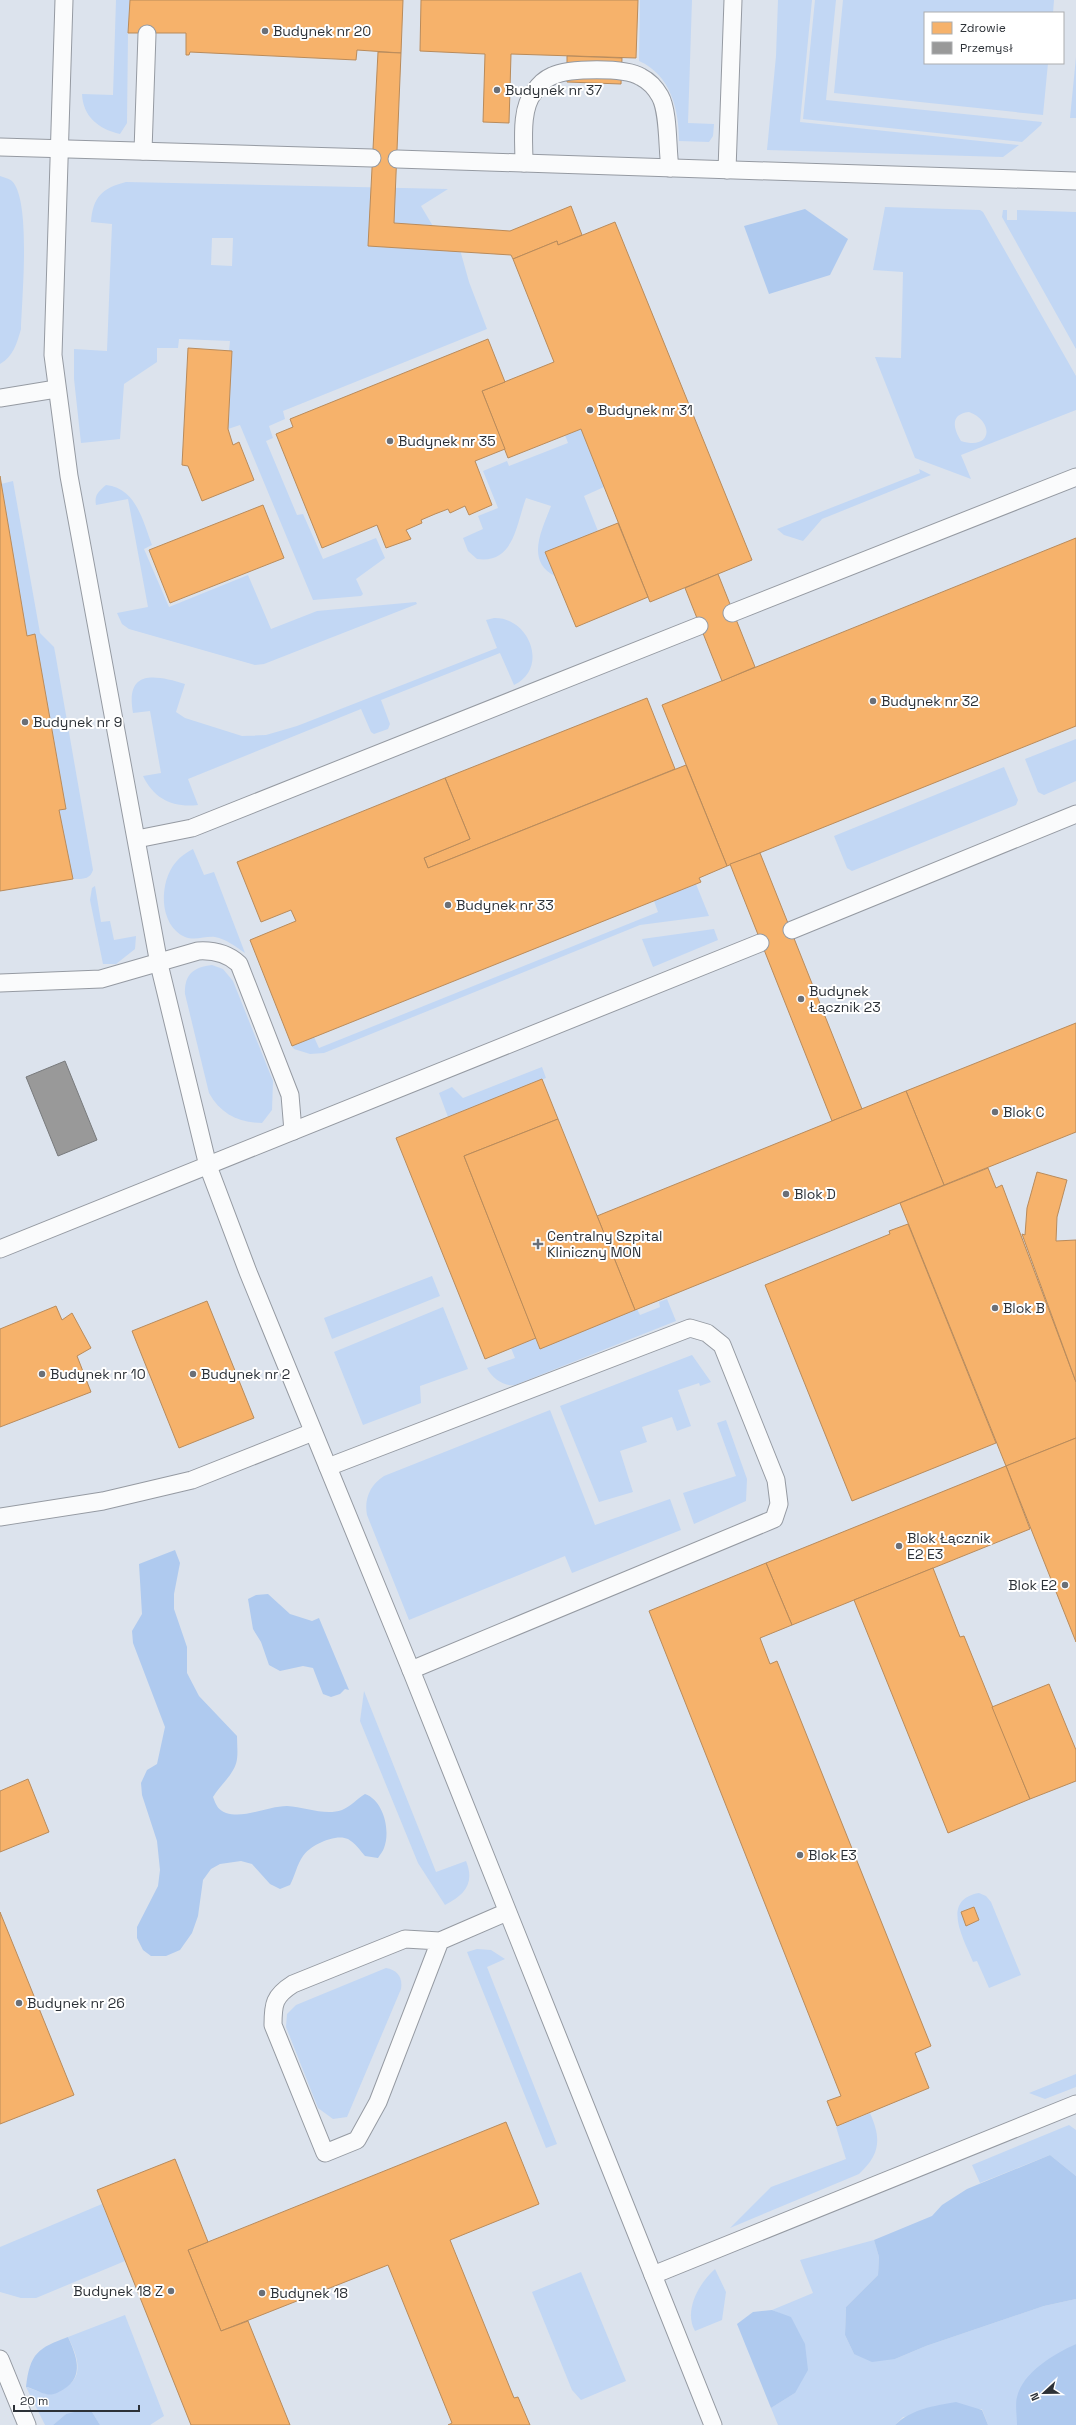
<svg xmlns="http://www.w3.org/2000/svg" width="1076" height="2425" font-family="'Space Grotesk',sans-serif">
<style>
.green{fill:#c2d7f4;fill-rule:evenodd}
.forest{fill:#afcaef}
.health{fill:#f6b26b;stroke:#b98b5b}
.industry{fill:#999;stroke:#787a7c}
.lines{fill:none;stroke-linecap:round;stroke-linejoin:round}
.lane-casing{stroke:#959aa2;stroke-width:19}
.lane{stroke:#fafbfc;stroke-width:17}
.poi-dot{fill:#6a6f77;stroke:#fff;stroke-width:1.5}
.labels{text-anchor:middle;stroke-width:4;stroke-linejoin:round;paint-order:stroke}
.poi-label{font-size:14px;fill:#2c3137;stroke:#fff;text-anchor:start}
</style>
<rect width="100%" height="100%" fill="#dce3ed"/>
<g class="green">
<path d="M 116,0 L 130,0 L 128,33 L 127,123 L 120,134 C 99,129 83,117 82,94 L 113,95 Z"/>
<path d="M 640,0 L 692,0 L 688,123 L 714,124 L 713,136 L 709,142 L 679,141 C 679,110 671,75 639,61 Z"/>
<polygon points="778,0 812,0 800,122 1019,145 1003,157 767,150 776,56"/>
<polygon points="815,0 836,0 826,100 1042,122 1041,125 1022,142 803,119"/>
<polygon points="843,0 1054,0 1053,13 925,13 925,63 1048,63 1043,115 834,93"/>
<polygon points="1076,57 1076,118 1070,118"/>
<path d="M 0,176 C 6,178 12,179 15,185 C 30,211 22,297 21,329 C 17,343 13,357 0,364 Z"/>
<path d="M 126,182 L 448,189 L 421,206 L 440,238 L 459,246 L 469,282 L 487,329 L 283,411 L 285,419 L 269,426 L 273,438 L 266,441 L 297,515 L 303,514 L 323,559 L 376,538 L 385,558 L 356,579 L 363,594 L 361,596 L 313,600 L 240,425 L 228,429 L 232,351 L 229,351 L 230,341 L 179,339 L 178,348 L 157,348 L 157,362 L 124,384 L 120,439 L 81,443 L 74,379 L 74,349 L 107,351 L 112,224 L 91,222 C 93,197 102,188 126,182 ZM 212,238 L 233,238 L 232,266 L 211,265 Z"/>
<path d="M 885,207 L 980,210 L 983,212 L 1076,376 L 1076,410 L 961,455 L 971,479 L 915,458 L 875,357 L 901,358 L 903,272 L 873,270 ZM 969,412 C 994,421 993,451 961,441 C 953,428 950,414 969,412 Z"/>
<polygon points="1003,210 1007,210 1007,220 1017,220 1017,210 1076,212 1076,349 1002,217"/>
<path d="M 581,429 L 604,487 L 584,496 L 598,531 L 546,552 L 555,576 C 525,561 542,530 551,506 L 526,498 C 516,525 514,564 477,559 L 468,551 L 463,538 L 483,529 L 478,516 L 498,508 L 483,471 L 507,461 L 509,466 L 568,443 L 565,435 Z"/>
<polygon points="919,469 931,475 822,519 803,541 784,535 777,529 920,473"/>
<path d="M 13,481 L 40,633 L 54,647 L 55,652 L 93,870 C 90,880 81,879 73,879 L 59,810 L 66,808 L 35,635 L 27,636 L 1,484 Z"/>
<path d="M 106,485 C 136,488 143,521 152,545 L 144,549 L 169,607 L 248,575 L 271,629 L 317,611 L 416,602 L 417,604 L 264,664 L 255,665 L 129,629 L 122,624 L 117,613 L 148,607 L 128,499 L 96,505 C 94,495 99,491 106,485 Z"/>
<path d="M 494,618 C 530,617 549,669 514,685 L 500,653 L 381,700 L 390,724 L 388,729 L 374,734 L 371,732 L 361,709 L 188,779 L 198,805 C 173,808 154,799 143,776 L 161,773 L 150,711 L 133,713 C 125,669 155,675 185,684 L 176,712 L 185,718 L 242,736 L 266,735 L 297,726 L 497,648 L 486,620 Z"/>
<polygon points="1076,739 1076,781 1044,795 1038,792 1025,759"/>
<polygon points="1004,767 1018,800 1016,805 852,871 847,868 834,836"/>
<path d="M 193,849 L 204,875 L 214,872 L 245,953 C 236,947 226,939 215,937 C 205,936 195,941 185,937 C 158,925 159,881 176,862 C 181,856 187,852 193,849 Z"/>
<polygon points="696,884 709,916 640,925 324,1053 310,1054 294,1049 292,1046 314,1037 319,1048 658,912 654,901"/>
<polygon points="95,886 101,922 110,921 114,940 136,936 135,949 116,964 103,964 90,900 92,888"/>
<polygon points="714,929 718,940 653,967 642,939"/>
<path d="M 212,965 L 223,969 L 233,981 L 273,1081 L 272,1110 L 262,1123 C 238,1123 220,1113 209,1093 L 185,994 C 184,975 193,967 212,965 Z"/>
<polygon points="542,1067 546,1078 448,1117 439,1093 452,1087 463,1098"/>
<polygon points="432,1276 440,1296 332,1339 324,1318"/>
<path d="M 667,1299 L 676,1321 L 515,1385 C 504,1387 492,1378 487,1368 L 515,1358 L 511,1348 L 536,1338 L 637,1309 L 640,1315 L 660,1307 L 659,1302 Z"/>
<polygon points="443,1307 468,1369 420,1386 421,1403 363,1425 334,1352"/>
<polygon points="692,1355 711,1382 700,1386 699,1383 678,1390 691,1426 677,1431 672,1417 642,1427 647,1442 620,1451 633,1492 599,1502 560,1406"/>
<path d="M 550,1410 L 595,1525 L 670,1499 L 681,1530 L 572,1573 L 565,1556 L 409,1620 L 367,1515 C 364,1499 370,1485 384,1476 Z"/>
<polygon points="726,1420 747,1479 746,1501 694,1524 683,1493 736,1476 717,1423"/>
<path d="M 364,1691 L 436,1872 L 466,1861 C 475,1883 465,1895 445,1905 L 418,1863 L 360,1721 Z"/>
<path d="M 979,1893 L 986,1896 L 991,1902 L 1021,1975 L 989,1988 L 977,1961 L 973,1962 C 964,1939 940,1900 979,1893 Z"/>
<polygon points="477,1949 491,1950 505,1959 487,1967 557,2144 546,2148 467,1952"/>
<path d="M 386,1968 C 397,1970 403,1977 401,1989 L 347,2117 L 333,2119 L 318,2108 L 286,2027 L 287,2014 L 296,2005 Z"/>
<polygon points="1076,2074 1076,2087 1045,2099 1029,2093"/>
<path d="M 870,2113 C 881,2138 881,2154 859,2174 L 730,2228 L 771,2187 L 846,2159 L 836,2127 Z"/>
<polygon points="1069,2125 1076,2130 1076,2176 1050,2155 980,2183 972,2165"/>
<polygon points="102,2204 125,2261 36,2298 21,2298 0,2292 0,2247"/>
<polygon points="874,2240 879,2257 878,2275 846,2307 845,2335 854,2354 895,2359 926,2346 1044,2306 1076,2299 1076,2344 1063,2351 1017,2397 1017,2425 988,2425 982,2409 903,2417 895,2425 778,2425 771,2408 795,2393 791,2318 772,2310 813,2293 800,2260"/>
<path d="M 715,2269 L 726,2292 L 722,2320 L 695,2331 C 683,2310 700,2282 715,2269 Z"/>
<polygon points="581,2272 626,2381 581,2400 572,2390 532,2292"/>
<path d="M 125,2315 L 164,2416 L 150,2425 L 100,2425 L 92,2412 L 66,2414 L 53,2425 L 45,2425 L 26,2387 L 46,2394 C 54,2391 66,2387 72,2382 C 84,2370 74,2349 68,2337 Z"/>
</g>
<g class="forest">
<polygon points="805,209 848,239 830,275 769,294 744,226"/>
<path d="M 175,1550 L 180,1563 L 174,1594 L 174,1609 L 187,1647 L 187,1673 L 199,1696 L 237,1736 C 237,1744 238,1752 237,1759 C 235,1774 220,1785 213,1797 C 216,1805 218,1810 226,1813 C 245,1819 268,1806 287,1806 C 305,1807 325,1816 342,1810 C 350,1807 358,1798 365,1794 C 383,1800 391,1830 384,1848 C 383,1851 380,1855 378,1858 L 365,1856 C 360,1850 355,1843 348,1839 C 336,1833 310,1845 303,1856 C 297,1864 295,1876 290,1885 L 280,1889 L 270,1884 L 252,1864 L 241,1861 L 220,1864 L 211,1869 L 203,1880 L 198,1916 L 192,1933 L 180,1950 L 166,1956 L 151,1956 L 143,1950 L 137,1938 L 137,1927 L 158,1886 L 160,1870 L 157,1841 L 142,1795 L 141,1783 L 147,1770 L 157,1764 L 165,1727 L 133,1643 L 132,1631 L 142,1614 L 139,1564 Z"/>
<polygon points="268,1594 290,1614 312,1621 319,1618 349,1690 345,1689 340,1694 331,1697 323,1694 313,1668 303,1666 280,1671 269,1665 261,1642 253,1629 248,1599 256,1595"/>
<polygon points="1050,2155 1076,2176 1076,2299 1044,2306 926,2346 895,2359 872,2362 854,2354 845,2335 846,2307 878,2275 879,2257 874,2240 932,2216 942,2205 967,2189"/>
<polygon points="772,2310 791,2317 805,2344 808,2370 795,2393 771,2408 737,2324 753,2312"/>
<path d="M 68,2337 C 76,2355 85,2376 64,2389 C 59,2392 53,2396 46,2394 C 40,2393 33,2388 26,2387 C 30,2353 38,2348 68,2337 Z"/>
<path d="M 1076,2344 L 1076,2425 L 1017,2425 C 1017,2416 1015,2405 1017,2397 C 1023,2372 1054,2354 1076,2344 Z"/>
<path d="M 956,2402 L 982,2410 L 988,2425 L 895,2425 C 912,2409 933,2406 956,2402 Z"/>
<polygon points="83,2410 92,2412 100,2425 53,2425 66,2414"/>
</g>
<g class="health">
<polygon points="130,0 403,0 401,53 357,50 356,60 190,52 189,55 186,55 186,33 128,33"/>
<polygon points="421,0 638,0 636,58 511,54 509,123 483,122 485,54 420,51"/>
<polygon points="378,52 401,53 394,223 510,231 571,206 582,235 558,245 557,241 513,259 511,255 368,246"/>
<polygon points="567,56 622,58 621,84 567,82"/>
<polygon points="615,222 752,560 650,602 581,429 508,458 482,391 554,362 513,259 557,241 558,245"/>
<polygon points="488,339 505,382 482,391 505,449 475,461 492,505 469,515 465,506 450,513 448,509 435,514 421,520 422,523 406,530 411,539 386,548 377,525 322,548 276,434 293,427 290,419"/>
<polygon points="188,348 232,351 228,429 233,445 239,442 254,480 202,501 188,466 182,465"/>
<polygon points="0,476 27,636 35,634 66,809 59,810 73,879 0,891"/>
<polygon points="263,505 284,558 170,603 149,550"/>
<polygon points="618,523 648,597 576,627 545,552"/>
<polygon points="1076,538 1076,726 727,866 662,705"/>
<polygon points="718,574 755,667 722,681 685,588"/>
<polygon points="647,698 675,769 428,868 424,858 470,839 445,778"/>
<polygon points="686,765 727,866 699,878 701,882 292,1046 250,940 296,921 291,910 261,922 237,862 445,778 470,839 424,858 428,868"/>
<polygon points="760,853 862,1109 832,1121 730,864"/>
<polygon points="1076,1023 1076,1132 944,1185 906,1091"/>
<polygon points="542,1079 558,1119 464,1156 536,1338 485,1359 396,1138"/>
<polygon points="906,1091 944,1185 635,1310 597,1216"/>
<polygon points="558,1119 635,1310 540,1349 464,1156"/>
<polygon points="988,1168 996,1188 1002,1185 1076,1382 1076,1438 1006,1466 900,1203"/>
<polygon points="1037,1172 1067,1180 1057,1217 1056,1241 1076,1240 1076,1382 1022,1234 1025,1235 1027,1208"/>
<polygon points="908,1224 996,1443 852,1501 765,1285 890,1234 889,1231"/>
<polygon points="207,1301 254,1418 179,1448 132,1331"/>
<polygon points="56,1306 62,1320 72,1313 91,1348 77,1356 91,1392 0,1427 0,1329"/>
<polygon points="1076,1438 1076,1642 1006,1466"/>
<polygon points="1006,1466 1030,1529 792,1625 766,1563"/>
<polygon points="766,1563 792,1625 760,1638 770,1664 777,1661 931,2046 915,2053 929,2088 837,2126 827,2101 841,2096 649,1611"/>
<polygon points="933,1568 960,1637 964,1636 1030,1799 948,1833 854,1600"/>
<polygon points="1049,1684 1076,1750 1076,1781 1030,1799 992,1707"/>
<polygon points="28,1779 49,1832 0,1852 0,1791"/>
<polygon points="974,1907 979,1920 966,1926 961,1912"/>
<polygon points="0,1912 74,2095 0,2124"/>
<polygon points="506,2122 539,2204 450,2240 514,2398 518,2397 530,2425 448,2425 452,2423 388,2265 221,2331 188,2250"/>
<polygon points="175,2159 208,2242 188,2250 221,2331 248,2321 290,2425 191,2425 97,2190"/>
</g>
<polygon class="industry" points="65,1061 97,1140 58,1156 26,1077"/>
<g class="lines">
<defs>
<g id="lane">
<polyline points="64,0 53,355 69,476 159,964 208,1166 248,1272 411,1670 713,2425"/>
<polyline points="0,147 372,158"/>
<polyline points="143,151 147,34"/>
<polyline points="397,159 1076,181"/>
<path d="M 524,163 C 524,142 520,109 534,92 C 538,86 545,79 552,76 C 569,68 625,67 641,77 C 649,81 656,89 660,96 C 669,112 667,148 670,168"/>
<polyline points="727,170 733,0"/>
<polyline points="0,398 56,389"/>
<polyline points="732,613 1076,477"/>
<polyline points="137,839 192,828 699,626"/>
<polyline points="792,930 1076,814"/>
<path d="M 0,983 L 101,979 L 198,951 C 214,950 227,953 239,964 L 290,1095 L 293,1131"/>
<polyline points="0,1249 760,943"/>
<polyline points="328,1467 690,1328 707,1333 722,1345 776,1480 779,1504 774,1519 411,1670"/>
<polyline points="0,1517 103,1501 192,1480 313,1432"/>
<path d="M 440,1941 L 378,2102 L 357,2140 L 325,2153 L 273,2025 C 273,2004 274,1996 293,1984 L 405,1939 L 440,1941 L 507,1912"/>
<polyline points="653,2275 1076,2104"/>
<polyline points="0,2359 27,2425"/>
</g>
</defs>
<use href="#lane" class="lane-casing"/>
<use href="#lane" class="lane"/>
</g>
<g class="poi-dot">
<circle cx="265" cy="31" r="4"/>
<circle cx="497" cy="90" r="4"/>
<circle cx="590" cy="410" r="4"/>
<circle cx="390" cy="441" r="4"/>
<circle cx="873" cy="701" r="4"/>
<circle cx="25" cy="722" r="4"/>
<circle cx="448" cy="905" r="4"/>
<circle cx="801" cy="999" r="4"/>
<circle cx="995" cy="1112" r="4"/>
<circle cx="786" cy="1194" r="4"/>
<path d="M536 1238h4v4h4v4h-4v4h-4v-4h-4v-4h4z"/>
<circle cx="995" cy="1308" r="4"/>
<circle cx="42" cy="1374" r="4"/>
<circle cx="193" cy="1374" r="4"/>
<circle cx="899" cy="1546" r="4"/>
<circle cx="1065" cy="1585" r="4"/>
<circle cx="800" cy="1855" r="4"/>
<circle cx="19" cy="2003" r="4"/>
<circle cx="171" cy="2291" r="4"/>
<circle cx="262" cy="2293" r="4"/>
</g>
<g class="labels">
<g class="poi-label">
<text x="273" y="36">Budynek nr 20</text>
<text x="505" y="95">Budynek nr 37</text>
<text x="598" y="415">Budynek nr 31</text>
<text x="398" y="446">Budynek nr 35</text>
<text x="881" y="706">Budynek nr 32</text>
<text x="33" y="727">Budynek nr 9</text>
<text x="456" y="910">Budynek nr 33</text>
<text x="809" y="996">Budynek<tspan x="809" dy="16">Łącznik 23</tspan></text>
<text x="1003" y="1117">Blok C</text>
<text x="794" y="1199">Blok D</text>
<text x="547" y="1241">Centralny Szpital<tspan x="547" dy="16">Kliniczny MON</tspan></text>
<text x="1003" y="1313">Blok B</text>
<text x="50" y="1379">Budynek nr 10</text>
<text x="201" y="1379">Budynek nr 2</text>
<text x="907" y="1543">Blok Łącznik<tspan x="907" dy="16">E2 E3</tspan></text>
<text x="1057" y="1590" text-anchor="end">Blok E2</text>
<text x="808" y="1860">Blok E3</text>
<text x="27" y="2008">Budynek nr 26</text>
<text x="163" y="2296" text-anchor="end">Budynek 18 Z</text>
<text x="270" y="2298">Budynek 18</text>
</g>
</g>
<rect x="924" y="12" width="140" height="52" fill="#ffffff" stroke="#abadaf"/>
<rect x="932" y="22" width="20" height="12" fill="#f6b26b" stroke="#abadaf"/>
<text x="960" y="32" font-size="12" fill="#2c3137">Zdrowie</text>
<rect x="932" y="42" width="20" height="12" fill="#999999" stroke="#abadaf"/>
<text x="960" y="52" font-size="12" fill="#2c3137">Przemysł</text>
<g transform="translate(1044 2393) rotate(248)" stroke="#ffffff" stroke-width="3" paint-order="stroke">
<path d="M0-3L7 15L0 10L-7 15Z" fill="#2c3137"/>
<text y="-6" font-size="11" font-weight="bold" text-anchor="middle" fill="#2c3137">N</text>
</g>
<path d="M14 2405v6h125v-6" fill="none" stroke="#2c3137" stroke-width="2"/>
<text x="20" y="2405" font-size="12" fill="#2c3137" stroke="#ffffff" stroke-width="3" paint-order="stroke">20 m</text>
</svg>
